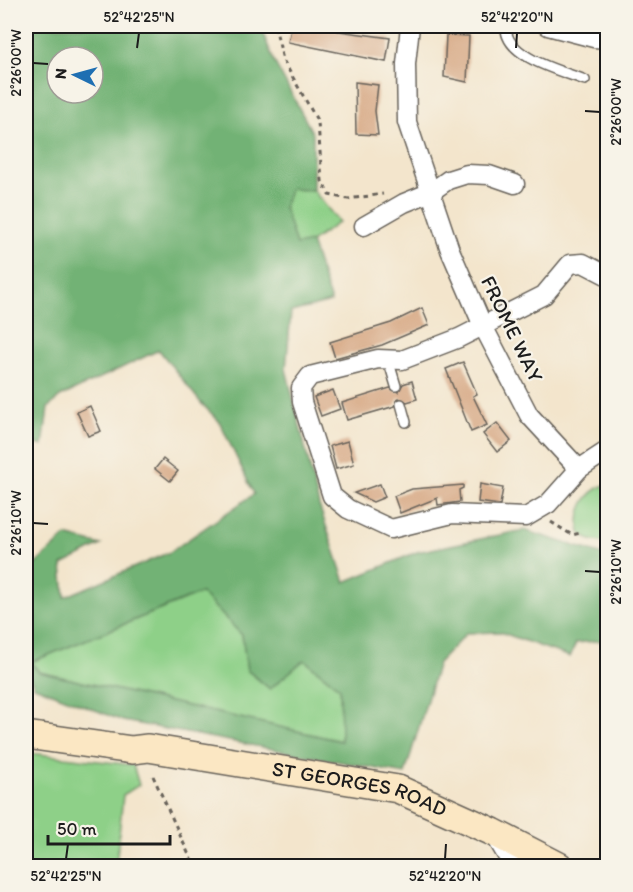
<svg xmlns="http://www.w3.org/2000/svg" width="633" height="892" font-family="Itim,sans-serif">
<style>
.green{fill:#8ed088;stroke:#557652;stroke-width:1.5}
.forest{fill:#72b274;stroke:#476748;stroke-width:1.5;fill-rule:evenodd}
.building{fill:#d6a681}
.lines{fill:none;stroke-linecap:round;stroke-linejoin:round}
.lane-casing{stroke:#67625a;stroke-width:12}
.street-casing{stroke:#67625a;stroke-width:21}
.secondary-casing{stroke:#67625a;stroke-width:30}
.path{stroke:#67625a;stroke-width:3;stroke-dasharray:4.5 4.5;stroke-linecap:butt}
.lane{stroke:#fff;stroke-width:9}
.street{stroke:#fff;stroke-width:18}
.secondary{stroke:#fbe7c3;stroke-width:27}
.ticks{fill:none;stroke:#1c1c1c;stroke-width:2}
.labels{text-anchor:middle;stroke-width:4.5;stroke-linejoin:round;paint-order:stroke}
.street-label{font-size:21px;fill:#1c1c1c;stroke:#f7f3e8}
.neatline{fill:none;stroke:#1c1c1c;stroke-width:2}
.ticks-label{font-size:15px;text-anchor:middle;fill:#1c1c1c}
</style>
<rect width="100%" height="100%" fill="#f7f3e8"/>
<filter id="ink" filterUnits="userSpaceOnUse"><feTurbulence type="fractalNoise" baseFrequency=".0167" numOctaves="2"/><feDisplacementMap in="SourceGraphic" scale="12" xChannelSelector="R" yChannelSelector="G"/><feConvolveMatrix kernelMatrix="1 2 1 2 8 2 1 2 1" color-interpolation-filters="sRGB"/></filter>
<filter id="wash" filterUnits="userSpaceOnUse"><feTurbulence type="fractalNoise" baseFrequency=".008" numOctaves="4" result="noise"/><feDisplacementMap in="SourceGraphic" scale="24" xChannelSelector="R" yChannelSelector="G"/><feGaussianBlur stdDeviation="1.35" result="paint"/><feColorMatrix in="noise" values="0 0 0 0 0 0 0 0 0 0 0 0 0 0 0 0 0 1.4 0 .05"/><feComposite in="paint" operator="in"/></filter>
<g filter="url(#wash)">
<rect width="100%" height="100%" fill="#f3e5cc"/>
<g class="green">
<polygon points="290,189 313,190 339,222 311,242 296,245 284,207"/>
<path d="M 607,484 L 607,543 L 590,540 L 580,533 C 576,511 585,492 607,484 Z"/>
<polygon points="201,593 242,635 247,670 269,688 304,660 341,689 341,741 39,672 31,662"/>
<polygon points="29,753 133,765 139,785 123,795 116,866 26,866 26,755"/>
</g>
<path class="forest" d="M 26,26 L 260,26 L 275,63 L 313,134 L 313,190 L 290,189 L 284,207 L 296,245 L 311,242 L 331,302 L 291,312 L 286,369 L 319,505 L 345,582 L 417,552 L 524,530 L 607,556 L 607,640 L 576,643 L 570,657 L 500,632 L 467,633 L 438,663 L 405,774 L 123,721 L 34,686 L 26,670 L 26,588 L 29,570 L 66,536 L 101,545 L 62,565 L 65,597 L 170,552 L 254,494 L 219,421 L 201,403 L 159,350 L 60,397 L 48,408 L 43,446 L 33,443 L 26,450 ZM 57,57 L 93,57 L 93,93 L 57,93 ZM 201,593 L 242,635 L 247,670 L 270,689 L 304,660 L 340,688 L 341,741 L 39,672 L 31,662 Z"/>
<g id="blocks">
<g class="building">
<polygon points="292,26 321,26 339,29 338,31 390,38 386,62 288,42"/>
<polygon points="446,35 469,36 467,82 444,77"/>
<polygon points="355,82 378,85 375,111 378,135 356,134"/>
<polygon points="422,308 429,325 382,345 335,358 330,342 391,323"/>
<polygon points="463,362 477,394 473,396 487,425 471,432 446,369"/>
<polygon points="412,381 417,399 407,402 399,398 395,406 347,420 342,403 390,388 398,392 403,384"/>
<polygon points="333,390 340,409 321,416 314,397"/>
<polygon points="90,406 101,431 88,436 77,412"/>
<polygon points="497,423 511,441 497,452 483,434"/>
<polygon points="348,441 354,464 336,469 330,446"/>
<polygon points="163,459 178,471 170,481 155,469"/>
<polygon points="380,484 385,497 373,502 354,493"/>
<polygon points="480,484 503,488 500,505 478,502"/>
<polygon points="463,485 463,488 459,490 460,502 438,505 437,498 400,513 394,496 412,489"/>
</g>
</g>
</g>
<g filter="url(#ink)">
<use href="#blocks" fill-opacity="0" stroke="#67625a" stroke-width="1.5"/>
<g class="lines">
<defs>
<g id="lane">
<path d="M 506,26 C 504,57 561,71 585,80"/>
<polyline points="388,359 396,386"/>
<polyline points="401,404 406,422"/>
</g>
<g id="street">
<polyline points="410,26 406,64 407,122 450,250 483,326 529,415 579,469"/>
<polyline points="548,26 594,38 608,39"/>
<polyline points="364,226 404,203 431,192 448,180 467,174 489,175 515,184"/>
<polyline points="608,276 583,263 570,264 544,295 459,338 402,360 378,359 310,376 301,388 302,402 332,496 348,509 391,529 452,514 526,517 548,504 579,469 608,450"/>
<polyline points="494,834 513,866"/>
</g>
<g id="secondary">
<path id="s1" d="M 26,735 L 132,750 L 148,748 L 398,789 L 493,832 L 559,866"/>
</g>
</defs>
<use href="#lane" class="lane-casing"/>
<use href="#street" class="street-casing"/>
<use href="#secondary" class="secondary-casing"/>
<g class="path">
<polyline points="275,26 283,60 318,122 322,181 329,195 348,199 383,194"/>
<polyline points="551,522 572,535 580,533"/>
<polyline points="153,776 194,866"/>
</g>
<use href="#lane" class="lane"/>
<use href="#street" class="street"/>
<use href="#secondary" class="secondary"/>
</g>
</g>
<path class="ticks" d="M 137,48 L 139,33M 516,48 L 517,33M 33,63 L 48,64M 585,111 L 600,112M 33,523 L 48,524M 585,571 L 600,572M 66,859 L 68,844M 445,859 L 446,844"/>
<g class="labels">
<g class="street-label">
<text transform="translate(512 329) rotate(64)" y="7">FROME WAY</text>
<text dy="7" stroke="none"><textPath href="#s1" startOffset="339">ST GEORGES ROAD</textPath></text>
</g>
</g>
<rect width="633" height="892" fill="none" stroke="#f7f3e8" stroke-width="66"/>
<g transform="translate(75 75) rotate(275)"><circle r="28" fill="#f7f3e8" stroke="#9f9d96" stroke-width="1.5"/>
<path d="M0-4.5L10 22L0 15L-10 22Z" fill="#1f6fb2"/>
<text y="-9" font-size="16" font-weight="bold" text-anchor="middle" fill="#1c1c1c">N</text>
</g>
<path d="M48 835v9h122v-9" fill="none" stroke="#1c1c1c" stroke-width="3"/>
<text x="57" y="835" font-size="18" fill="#1c1c1c" stroke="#f7f3e8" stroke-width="4.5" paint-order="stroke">50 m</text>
<rect x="33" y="33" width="567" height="826" class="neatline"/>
<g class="ticks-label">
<text x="139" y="22">52°42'25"N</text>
<text x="517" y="22">52°42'20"N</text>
<text transform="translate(16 63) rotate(-90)" y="5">2°26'00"W</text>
<text transform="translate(616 112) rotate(-90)" y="5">2°26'00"W</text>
<text transform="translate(16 523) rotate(-90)" y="5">2°26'10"W</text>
<text transform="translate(616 572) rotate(-90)" y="5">2°26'10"W</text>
<text x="66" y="881">52°42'25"N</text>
<text x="445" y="881">52°42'20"N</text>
</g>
</svg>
